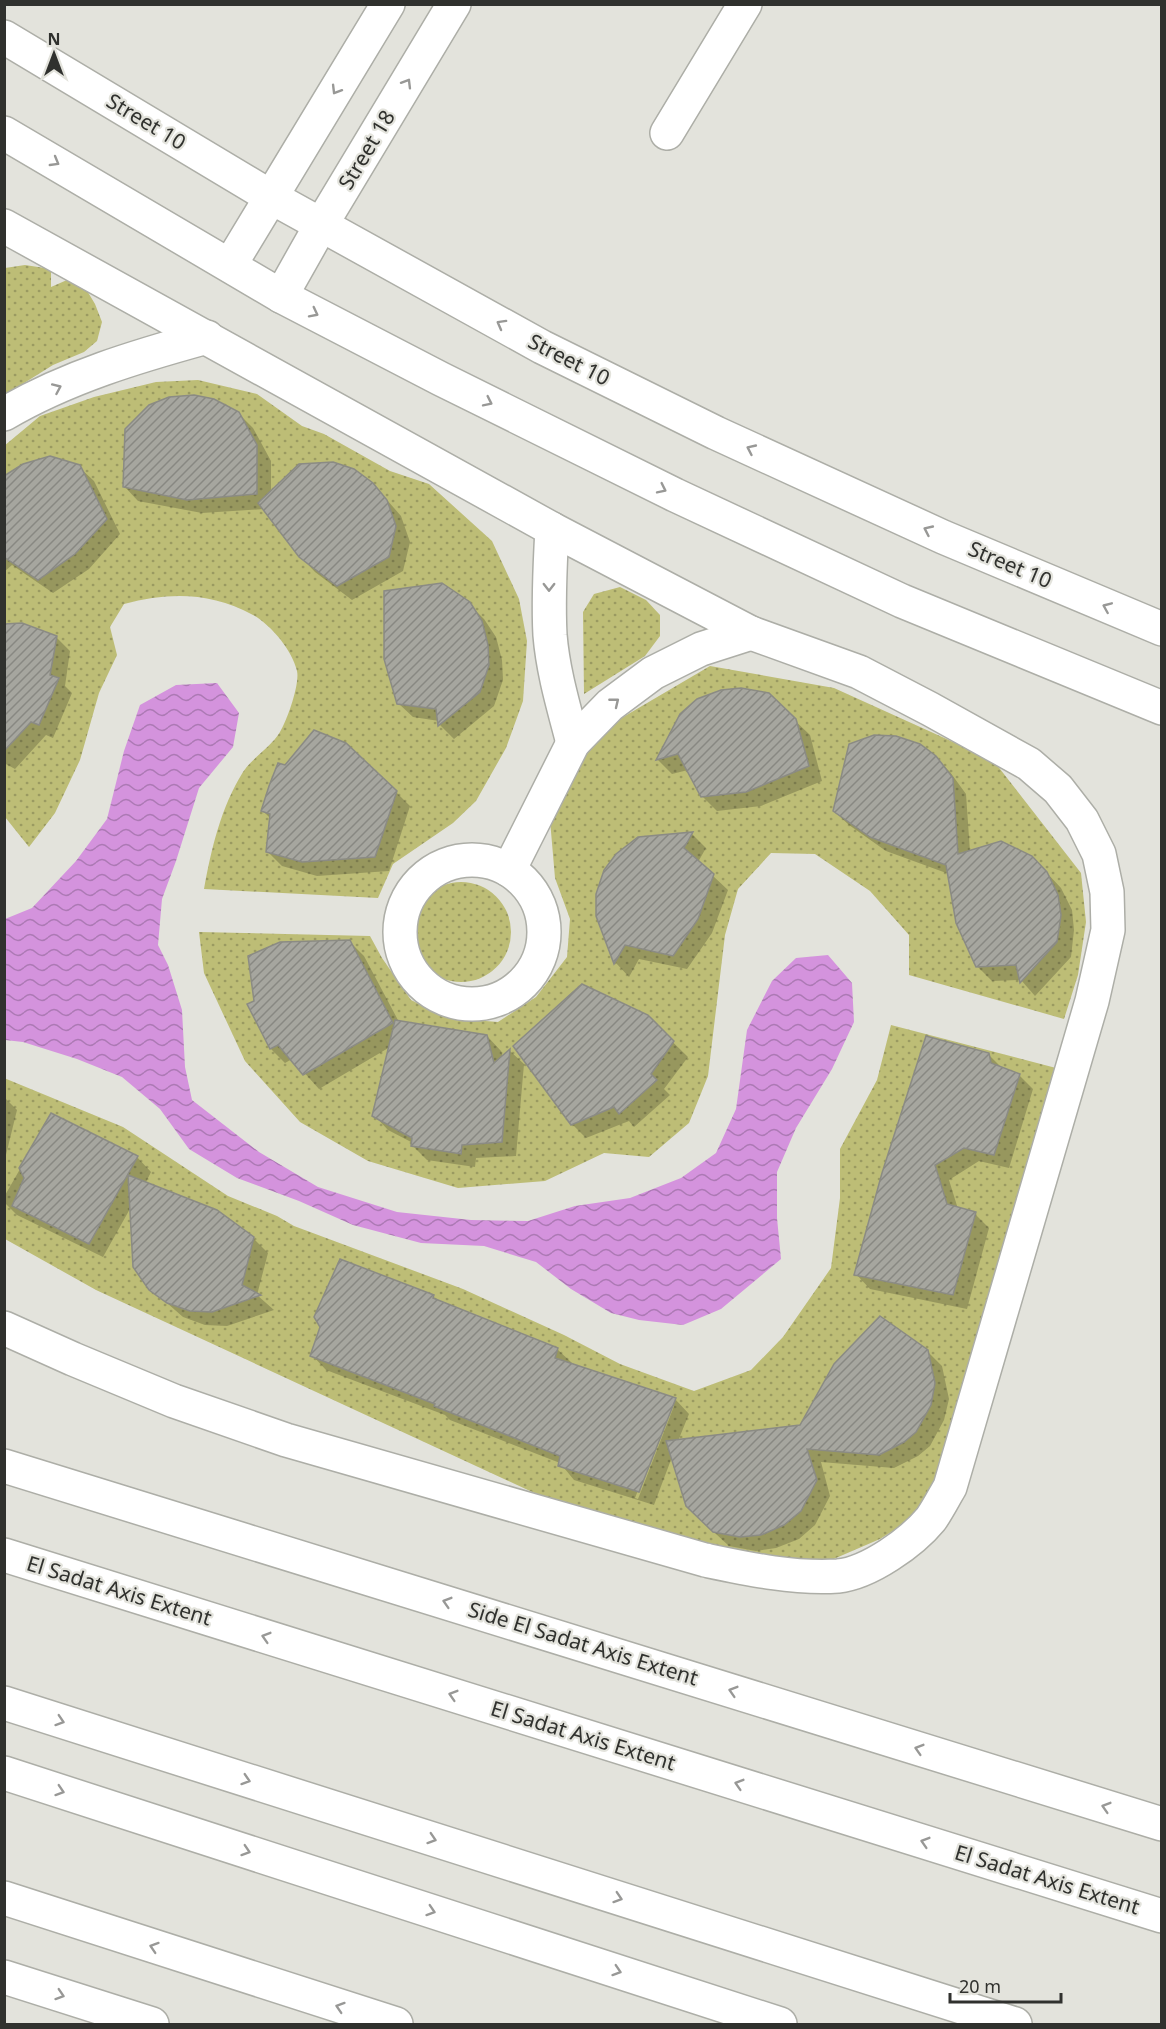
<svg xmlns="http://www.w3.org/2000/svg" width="1166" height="2029" font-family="'Noto Sans',sans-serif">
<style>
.grass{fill:url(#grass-dots)}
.water{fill:url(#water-waves)}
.shadow{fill:#0003;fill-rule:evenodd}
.building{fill:url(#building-hatch);stroke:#8b8b84;stroke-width:1.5}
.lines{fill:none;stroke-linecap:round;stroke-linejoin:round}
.minor-casing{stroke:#adaea7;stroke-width:36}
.major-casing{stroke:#adaea7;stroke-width:36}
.minor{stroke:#fff;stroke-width:33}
.major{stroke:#fff;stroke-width:33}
.oneway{stroke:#989896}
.labels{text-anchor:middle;stroke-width:4.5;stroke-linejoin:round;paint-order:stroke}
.street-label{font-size:21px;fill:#30312e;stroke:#e3e3dc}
</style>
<defs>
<pattern id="grass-dots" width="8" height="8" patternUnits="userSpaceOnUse" patternTransform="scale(1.5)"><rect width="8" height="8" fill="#bdbd76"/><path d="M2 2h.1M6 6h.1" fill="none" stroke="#9a9a61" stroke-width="1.8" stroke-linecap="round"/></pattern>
<pattern id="water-waves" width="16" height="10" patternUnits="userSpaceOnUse" patternTransform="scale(1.5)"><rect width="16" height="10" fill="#d493dd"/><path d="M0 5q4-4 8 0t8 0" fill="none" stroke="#ac79b4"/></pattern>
<pattern id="building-hatch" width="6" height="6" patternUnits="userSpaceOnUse" patternTransform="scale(1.5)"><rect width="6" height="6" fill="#a6a69f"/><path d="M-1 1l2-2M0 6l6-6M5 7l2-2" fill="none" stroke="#888882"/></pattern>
</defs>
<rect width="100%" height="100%" fill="#e3e3dc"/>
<g class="grass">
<polygon points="25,265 51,269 51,287 67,280 86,289 95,304 102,322 97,341 84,352 53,365 5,395 5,268"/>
<path d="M 198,380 L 257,394 L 302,426 L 324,434 L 390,471 L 429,484 L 492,541 L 519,599 L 527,641 L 523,701 L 506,748 L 476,801 L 453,823 L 393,864 L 378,898 L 204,889 C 211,850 221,807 243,772 C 253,757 271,747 280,732 C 287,721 300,684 297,671 C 292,650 271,625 253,615 C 210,592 170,592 124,604 L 110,627 L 117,655 L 99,693 L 80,760 L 55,813 L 29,847 L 5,817 L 4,446 L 40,416 L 94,397 L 156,382 Z"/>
<polygon points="620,587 646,600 660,615 660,636 645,656 584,694 583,612 594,594"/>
<polygon points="710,666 834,688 993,760 1081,873 1086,922 1078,975 1064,1019 909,975 909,935 870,891 815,854 771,853 738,889 725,935 708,1076 689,1123 649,1157 604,1153 545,1181 458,1188 368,1161 300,1122 245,1061 204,973 199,932 370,936 382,958 411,1000 448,1018 498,1022 536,997 567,957 570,919 555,878 550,820 572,767 613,723"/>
<circle cx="461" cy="932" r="50"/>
<polygon points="891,1025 1056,1068 959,1425 920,1514 880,1539 822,1564 767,1568 586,1517 96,1290 5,1239 4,1078 123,1127 228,1196 277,1216 294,1226 463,1289 564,1335 620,1364 694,1391 751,1370 783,1337 831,1268 840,1198 840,1149 877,1080"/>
</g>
<polygon class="water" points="217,683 239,713 233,747 199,788 176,861 162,899 158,945 168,965 182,1010 185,1067 192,1100 259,1152 318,1187 397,1212 471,1220 528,1221 575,1206 630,1198 681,1178 716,1153 736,1109 747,1030 772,981 796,958 828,955 852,983 854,1022 832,1069 796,1128 777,1172 777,1218 781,1259 721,1309 683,1325 639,1320 611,1313 571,1289 536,1262 484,1246 421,1243 353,1225 299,1201 237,1178 189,1149 160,1109 122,1077 77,1059 23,1042 5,1040 5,919 32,908 76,861 107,819 124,751 140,705 176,685"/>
<g class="shadow">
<polygon points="238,413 253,428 271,461 271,494 373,484 401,516 410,542 403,571 352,600 315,572 300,556 264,509 202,513 138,501 124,486"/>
<polygon points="79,467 94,481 120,534 89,569 53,593 12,565 4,572 4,479"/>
<polygon points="469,604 484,619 496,637 502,660 503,680 494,706 454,739 440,725 439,721 413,717 398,703"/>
<polygon points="4,625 56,637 70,651 65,686 72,693 53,738 46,735 15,769 4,763"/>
<polygon points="768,695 810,735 822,781 761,806 717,811 702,796 688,770 672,774 658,760 681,714"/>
<polygon points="935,757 950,772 966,794 970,852 1046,872 1061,888 1072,910 1074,930 1071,957 1035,996 1021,980 992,981 977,966 949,874 886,851 849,825 834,811"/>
<polygon points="396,792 410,806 389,871 317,876 282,866 268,852 271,819 263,811"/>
<polygon points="692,834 706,848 698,862 728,890 712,933 687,969 639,959 629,977 616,963 597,916 639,838"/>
<polygon points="349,941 364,956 399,1022 487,1036 501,1051 503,1057 510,1051 524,1064 516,1156 476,1158 475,1167 427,1160 412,1145 413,1143 388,1130 374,1115 390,1047 319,1089 292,1059 285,1063 271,1049 249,1005"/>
<polygon points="647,1017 688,1057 664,1089 670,1095 634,1127 629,1121 586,1138 572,1124"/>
<polygon points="988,1054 1003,1069 1019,1075 1033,1089 1009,1168 979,1161 949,1180 958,1209 975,1214 989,1228 967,1309 870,1289 856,1274"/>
<polygon points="4,1097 17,1110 4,1163"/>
<polygon points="51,1115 137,1157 151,1172 145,1184 253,1238 268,1253 257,1295 274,1310 227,1326 205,1325 183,1317 151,1289 131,1207 103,1257 17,1215 4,1202 4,1197"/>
<path d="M 433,1296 L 438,1302 L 557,1349 L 572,1363 L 571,1365 L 675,1399 L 689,1414 L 678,1441 L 801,1426 L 927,1351 L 942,1366 L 949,1399 L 944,1420 L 930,1446 L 918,1456 L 894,1468 L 821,1462 L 830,1496 L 815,1525 L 799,1539 L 776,1548 L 756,1551 L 729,1546 L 702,1521 L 672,1457 L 654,1505 L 574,1480 L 560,1463 L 450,1420 L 445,1415 L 326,1370 L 312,1355 ZM 671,1406 L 674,1406 L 638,1499 L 635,1498 Z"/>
</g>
<g class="building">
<polygon points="194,395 214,399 239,412 257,445 257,494 187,500 123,487 125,429 149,405 169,397"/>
<polygon points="50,456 80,465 107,519 75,554 38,580 4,557 4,476 23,464"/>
<polygon points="333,462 354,469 373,483 387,500 396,526 389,557 337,586 299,557 258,503 299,464"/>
<polygon points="442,583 470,602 482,621 488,645 489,665 480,692 438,726 436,709 397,704 384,659 384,591"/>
<polygon points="22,623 57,636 50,675 59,678 39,725 31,722 4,751 4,624"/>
<polygon points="741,688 769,693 796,719 809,766 746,792 701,797 678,754 656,760 680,714 697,699 721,690"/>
<polygon points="314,730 346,743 397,791 375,857 302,862 266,852 270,814 261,811 269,786 278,763 285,765"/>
<polygon points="874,735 896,736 920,744 936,756 953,778 958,854 1001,841 1032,856 1047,872 1058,895 1061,915 1057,942 1020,983 1016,965 976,967 956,923 946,865 870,837 833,811 849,744"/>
<polygon points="693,832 684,848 714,874 698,919 673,956 625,945 614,964 596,916 596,894 604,870 616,854 638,837"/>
<polygon points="350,940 393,1023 303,1075 278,1045 270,1049 247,1004 254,1001 248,956 280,942"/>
<polygon points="582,984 648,1015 674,1041 651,1074 657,1080 619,1114 614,1107 571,1125 513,1046"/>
<polygon points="395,1020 487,1035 494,1063 510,1049 502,1142 462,1145 461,1154 411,1146 412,1138 372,1116"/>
<polygon points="926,1036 989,1053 991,1063 1020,1074 994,1155 964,1148 935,1165 947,1204 976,1212 953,1295 854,1275 882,1173"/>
<polygon points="51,1113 138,1156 89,1244 12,1206 24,1178 19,1168"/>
<polygon points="128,1175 217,1210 254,1237 242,1285 261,1295 212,1312 190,1311 167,1303 149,1290 133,1267"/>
<polygon points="340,1259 434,1295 433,1298 558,1348 555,1358 676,1398 639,1492 558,1466 560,1456 434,1406 435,1404 310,1356 320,1327 314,1317"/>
<polygon points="880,1316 928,1350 935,1383 931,1405 916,1432 904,1442 879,1455 807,1449 817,1480 801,1511 784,1525 761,1535 740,1537 713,1532 686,1506 666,1441 800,1425 834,1364"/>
</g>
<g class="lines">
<defs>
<g id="minor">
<polyline points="4,37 271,197 542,347 716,433 943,537 1162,629"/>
<polyline points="4,133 281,296 441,379 675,495 902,601 1162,708"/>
<polyline points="667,133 745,4"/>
<path d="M 4,226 L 552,529 L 751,633 L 859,672 L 930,709 L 1029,764 L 1058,789 L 1082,820 L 1099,854 L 1107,892 L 1108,930 L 1092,1001 L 950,1487 C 944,1497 938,1509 931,1519 C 912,1542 869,1573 838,1576 C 794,1579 748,1569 705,1560 L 286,1440 L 174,1401 L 73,1359 L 4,1328"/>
<polyline points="230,265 388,4"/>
<polyline points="281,296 321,225 454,4"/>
<path d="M 4,414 C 67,377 138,356 207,337"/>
<path d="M 552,529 C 550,564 548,599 550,635 C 553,672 564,708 573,743"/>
<circle cx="472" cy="932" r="72"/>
<polyline points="509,870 573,743 610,705 653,673 701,649 751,633"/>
<polyline points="4,1466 1162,1824"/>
<polyline points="4,1773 780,2024"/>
<polyline points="4,1898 396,2024"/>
<polyline points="4,1977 152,2024"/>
</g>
<g id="major">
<polyline points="4,1555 1162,1916"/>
<polyline points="4,1703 1015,2024"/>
</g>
</defs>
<use href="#minor" class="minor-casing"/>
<use href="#major" class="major-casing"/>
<use href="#minor" class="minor"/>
<use href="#major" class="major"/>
</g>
<defs><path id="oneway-chevron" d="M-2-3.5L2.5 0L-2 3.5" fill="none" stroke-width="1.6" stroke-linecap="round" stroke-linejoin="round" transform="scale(1.5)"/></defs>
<g class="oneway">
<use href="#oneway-chevron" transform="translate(407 83) rotate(-59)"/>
<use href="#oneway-chevron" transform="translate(336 90) rotate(121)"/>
<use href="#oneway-chevron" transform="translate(55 162) rotate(30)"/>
<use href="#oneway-chevron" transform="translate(314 313) rotate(27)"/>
<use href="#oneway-chevron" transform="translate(501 324) rotate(-151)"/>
<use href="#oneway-chevron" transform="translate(57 388) rotate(-24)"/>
<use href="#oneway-chevron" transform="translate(488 402) rotate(26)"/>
<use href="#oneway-chevron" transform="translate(751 449) rotate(-155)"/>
<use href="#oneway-chevron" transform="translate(662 489) rotate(26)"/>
<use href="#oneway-chevron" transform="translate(928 530) rotate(-155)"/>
<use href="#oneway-chevron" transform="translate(549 587) rotate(90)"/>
<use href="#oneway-chevron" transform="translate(1107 607) rotate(-157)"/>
<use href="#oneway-chevron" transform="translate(615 702) rotate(-39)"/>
<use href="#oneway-chevron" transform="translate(447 1602) rotate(-163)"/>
<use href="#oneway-chevron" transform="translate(266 1637) rotate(-163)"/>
<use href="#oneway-chevron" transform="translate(733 1691) rotate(-163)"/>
<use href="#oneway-chevron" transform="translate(453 1695) rotate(-163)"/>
<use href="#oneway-chevron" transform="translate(60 1721) rotate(18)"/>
<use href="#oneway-chevron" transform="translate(919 1749) rotate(-163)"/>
<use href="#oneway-chevron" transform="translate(246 1780) rotate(18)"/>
<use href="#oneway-chevron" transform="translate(739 1784) rotate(-163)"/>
<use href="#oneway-chevron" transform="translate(60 1791) rotate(18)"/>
<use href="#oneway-chevron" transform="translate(1106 1807) rotate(-163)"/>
<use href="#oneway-chevron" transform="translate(432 1839) rotate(18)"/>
<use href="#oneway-chevron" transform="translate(925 1842) rotate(-163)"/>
<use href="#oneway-chevron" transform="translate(246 1851) rotate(18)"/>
<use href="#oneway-chevron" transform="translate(618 1898) rotate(18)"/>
<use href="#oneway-chevron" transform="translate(431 1911) rotate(18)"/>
<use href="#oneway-chevron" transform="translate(154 1947) rotate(-162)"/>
<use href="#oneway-chevron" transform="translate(617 1971) rotate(18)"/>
<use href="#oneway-chevron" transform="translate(60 1995) rotate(18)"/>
<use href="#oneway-chevron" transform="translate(340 2007) rotate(-162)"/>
</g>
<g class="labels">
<g class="street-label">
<text transform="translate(146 122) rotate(31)" y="7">Street 10</text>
<text transform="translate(367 150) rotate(-59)" y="7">Street 18</text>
<text transform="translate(569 360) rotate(27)" y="7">Street 10</text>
<text transform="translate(1010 565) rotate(23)" y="7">Street 10</text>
<text transform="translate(119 1591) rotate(17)" y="7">El Sadat Axis Extent</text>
<text transform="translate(583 1644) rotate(17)" y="7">Side El Sadat Axis Extent</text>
<text transform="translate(583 1736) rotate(17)" y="7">El Sadat Axis Extent</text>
<text transform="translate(1047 1880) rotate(17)" y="7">El Sadat Axis Extent</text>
</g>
</g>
<rect width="1166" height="2029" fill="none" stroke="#30312e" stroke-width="12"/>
<g transform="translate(54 54)" stroke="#e3e3dc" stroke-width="4.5" paint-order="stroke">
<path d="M0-4.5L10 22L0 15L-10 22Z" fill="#30312e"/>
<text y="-9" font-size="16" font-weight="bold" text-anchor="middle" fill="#30312e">N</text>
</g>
<path d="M950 1993v9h111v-9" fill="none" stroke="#30312e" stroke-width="3"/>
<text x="959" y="1993" font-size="18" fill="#30312e" stroke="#e3e3dc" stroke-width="4.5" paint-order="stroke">20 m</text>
</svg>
